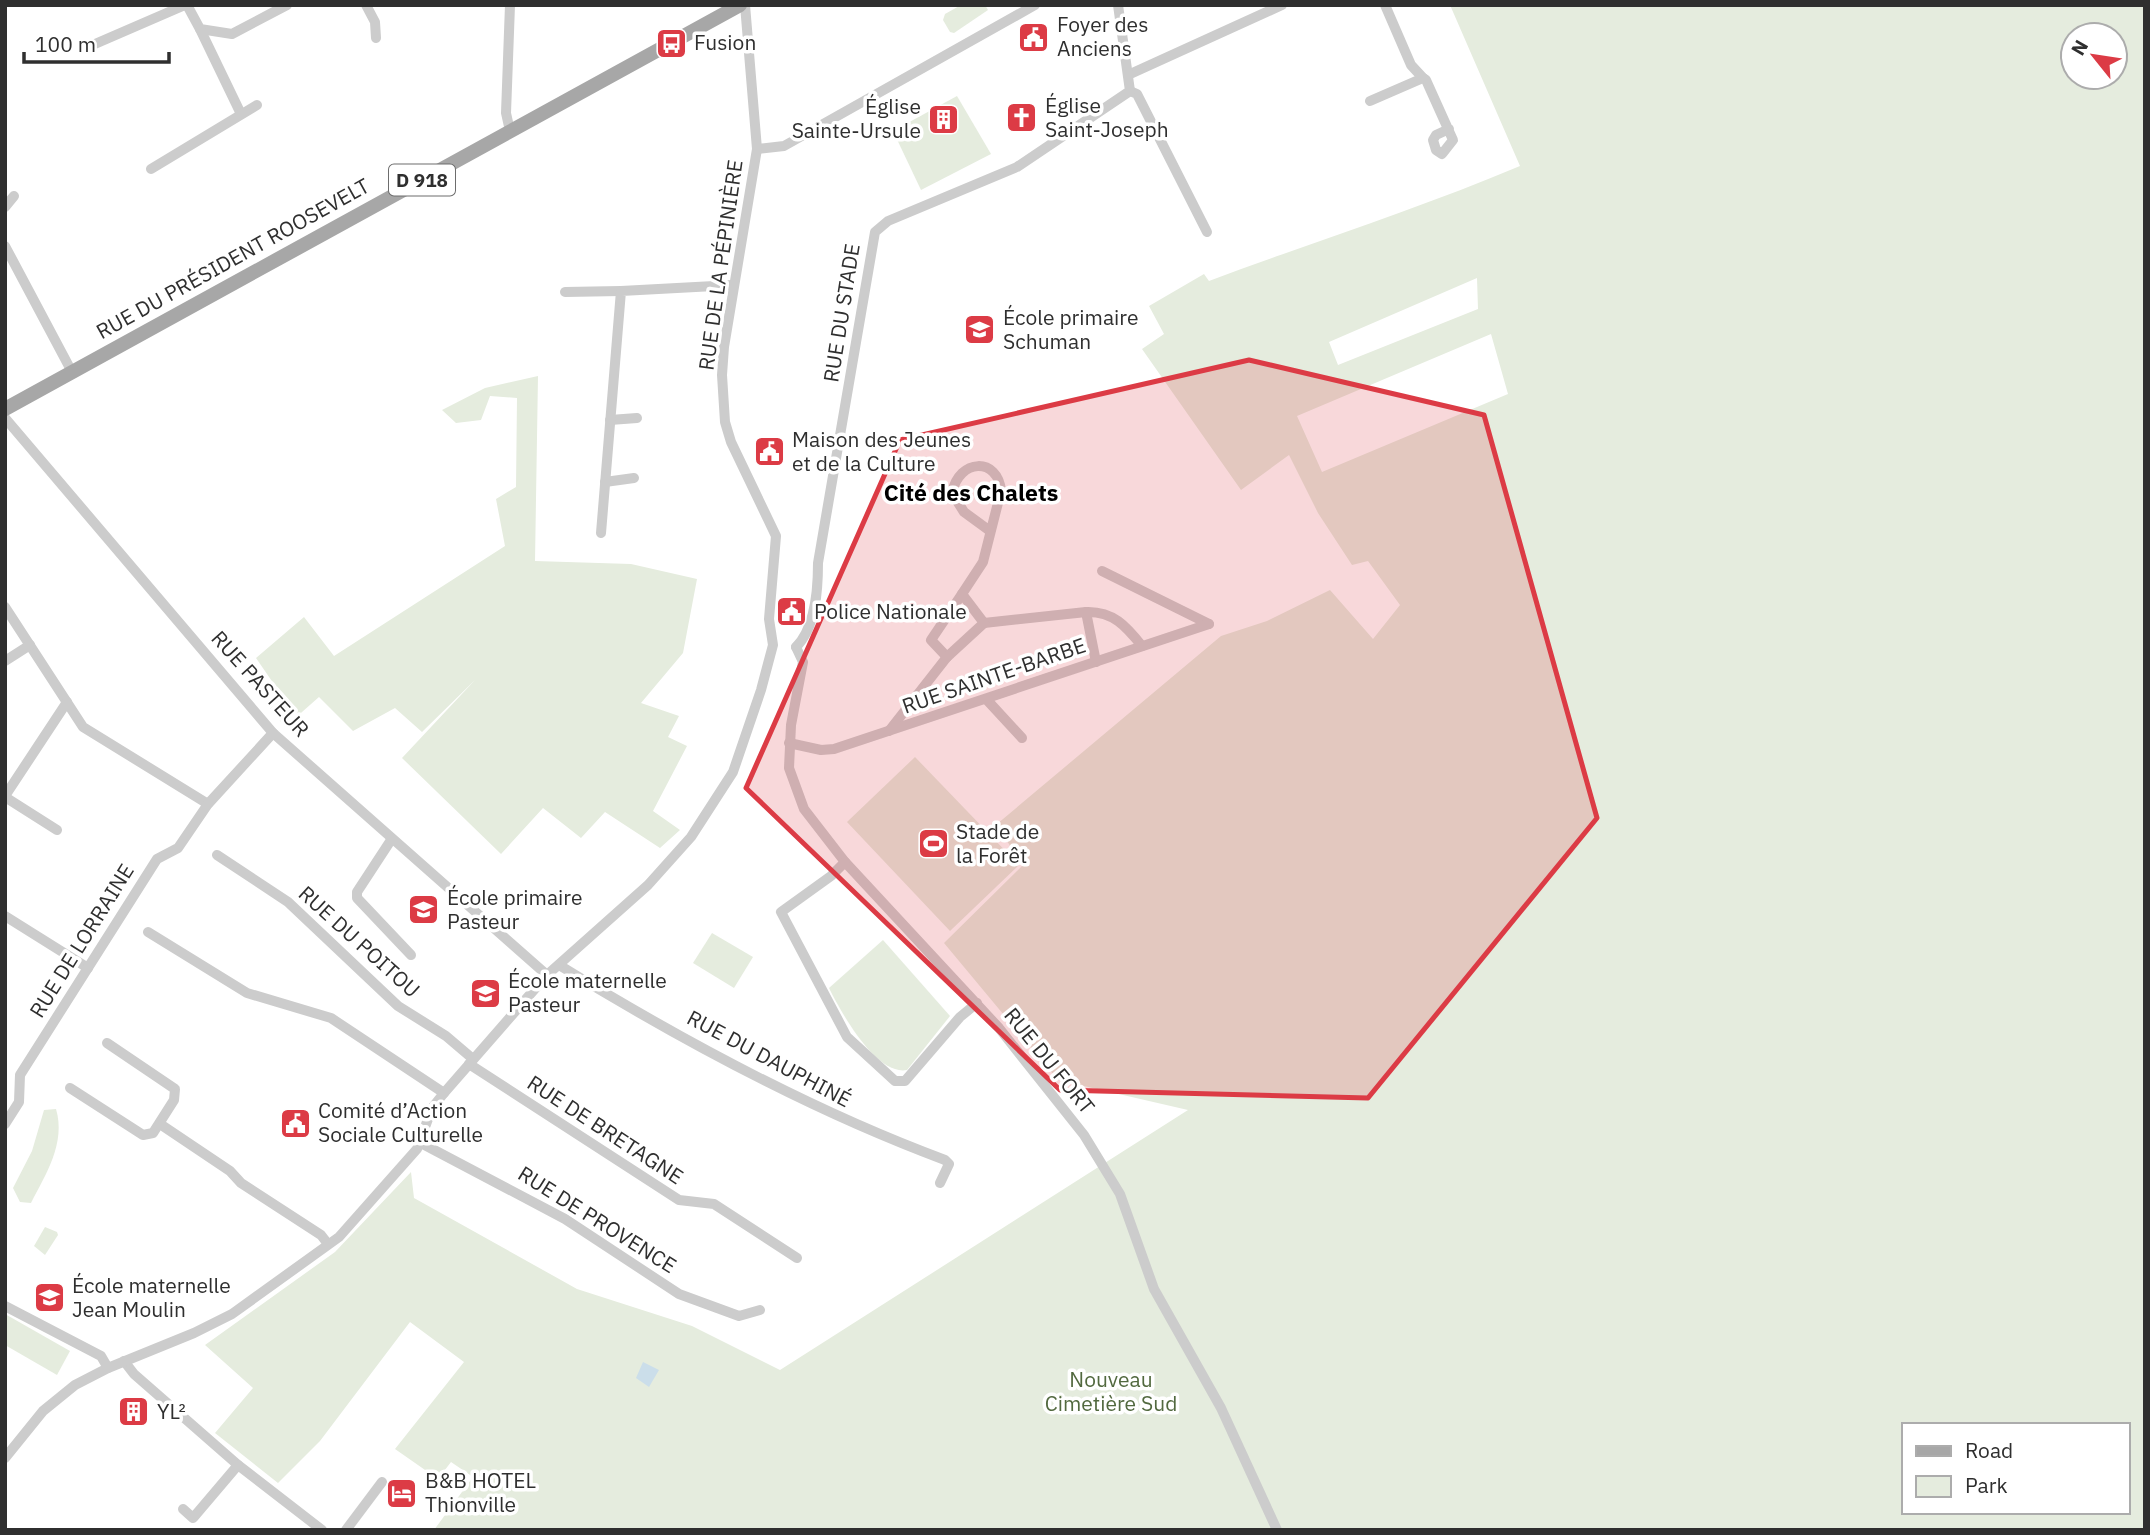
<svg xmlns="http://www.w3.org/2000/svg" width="2150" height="1535" font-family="'IBM Plex Sans',sans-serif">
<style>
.green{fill:#e5ecde;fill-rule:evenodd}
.water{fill:#cbdeea}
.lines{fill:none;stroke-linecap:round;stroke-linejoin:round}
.minor{stroke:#ccc;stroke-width:10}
.major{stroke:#a7a7a7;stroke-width:14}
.marked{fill:#dc3b45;fill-opacity:0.2;stroke:#dc3b45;stroke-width:5;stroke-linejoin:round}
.labels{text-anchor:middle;stroke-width:7;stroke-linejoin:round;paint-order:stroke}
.shield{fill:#fff;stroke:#6d6d6d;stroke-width:2}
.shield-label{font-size:19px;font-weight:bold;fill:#2f2f2f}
.poi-label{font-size:21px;fill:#2f2f2f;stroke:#fff;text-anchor:start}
.street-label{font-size:21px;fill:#2f2f2f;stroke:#fff}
.park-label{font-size:21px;fill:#52693f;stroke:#fff}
.neighbourhood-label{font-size:23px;font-weight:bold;fill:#000;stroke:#fff}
</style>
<rect width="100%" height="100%" fill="#fff"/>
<g class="green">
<polygon points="961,5 985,5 988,10 954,33 950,32 943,20 945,14"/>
<path d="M 1450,5 L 2145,5 L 2145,1530 L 434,1530 L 473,1477 L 451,1462 L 438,1479 L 395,1449 L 464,1362 L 410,1322 L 320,1441 L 278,1483 L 215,1433 L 253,1388 L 205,1345 L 335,1252 L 411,1172 L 414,1198 L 577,1289 L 692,1326 L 780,1370 L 1188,1110 L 1058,1080 L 944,943 L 1022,866 L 997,824 L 1221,636 L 1267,621 L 1330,590 L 1373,639 L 1400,605 L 1368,561 L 1352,565 L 1318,513 L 1289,455 L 1241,490 L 1142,349 L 1164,334 L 1149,306 L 1204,274 L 1209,281 C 1313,242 1418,209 1520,166 ZM 2073,35 L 2115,35 L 2115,77 L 2073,77 ZM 1477,278 L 1478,309 L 1338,365 L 1329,342 ZM 1491,334 L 1508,394 L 1322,472 L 1297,416 ZM 1903,1425 L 2127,1425 L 2127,1512 L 1903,1512 Z"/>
<polygon points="957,96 991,154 921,190 893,131"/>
<polygon points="538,376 535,561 631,564 697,579 683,653 641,703 679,716 668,737 687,746 653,811 680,830 660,848 605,812 581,838 543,808 501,854 402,758 475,680 422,732 395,708 353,731 319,697 285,727 267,704 278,690 256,658 304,617 334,656 505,546 496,499 516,487 517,398 490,396 481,420 456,423 442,410 485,388"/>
<polygon points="915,757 1019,865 950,931 847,822"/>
<polygon points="712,933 753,957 734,988 693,963"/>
<path d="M 883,940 L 950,1016 L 907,1070 C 876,1076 841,1012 829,988 Z"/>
<path d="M 56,1109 C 66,1143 46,1174 31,1203 L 20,1202 L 13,1188 L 32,1151 L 44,1110 Z"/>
<polygon points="45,1227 57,1232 58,1235 45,1255 34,1246"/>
<polygon points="5,1314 70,1351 57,1375 5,1345"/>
</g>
<polygon class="water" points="643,1362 659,1370 649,1387 636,1378"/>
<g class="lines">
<g class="minor">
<polyline points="187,5 200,29 232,34 287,5"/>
<polyline points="366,5 375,22 376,38"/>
<polyline points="510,5 506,113 510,131"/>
<polyline points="200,29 241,114"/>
<polyline points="88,47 185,5"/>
<polyline points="1128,75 1282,5"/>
<polyline points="1423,78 1426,80 1453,140 1442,154 1436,150 1433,140 1436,135 1449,129"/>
<polyline points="1130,91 1137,94 1207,232"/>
<polyline points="1370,101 1423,78 1411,65 1385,5"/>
<polyline points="757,149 784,146 1035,5"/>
<polyline points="151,169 257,105"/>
<polyline points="5,207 14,196"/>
<polyline points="5,246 72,372"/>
<polyline points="565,292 621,291"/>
<polyline points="5,418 273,733 547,975"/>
<polyline points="610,420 637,418"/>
<polyline points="605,482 634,478"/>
<polyline points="601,533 621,291 733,285"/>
<polyline points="1102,571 1209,624"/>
<polyline points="5,607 83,727 208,804"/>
<path d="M 1086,612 C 1113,611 1126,626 1142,646"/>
<polyline points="984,623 1086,612 1096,662"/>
<polyline points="796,647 803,662 791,725 789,768 804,809 845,862 999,1028 1084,1135 1120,1194 1154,1289 1221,1408 1277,1530"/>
<path d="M 796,647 C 816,627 818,589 818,563 L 875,232 L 888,221 L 1017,167 L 1130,91 L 1118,5"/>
<polyline points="947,657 931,640 962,594"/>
<polyline points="5,661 30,645"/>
<polyline points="987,700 1022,738"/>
<path d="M 889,731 L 947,657 L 984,623 L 962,594 L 983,562 L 1001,491 C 998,457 959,458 952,493 L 964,512 L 990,531"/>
<polyline points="789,743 821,750 834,749 1209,624"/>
<polyline points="5,796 67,702"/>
<polyline points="5,797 57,830"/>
<polyline points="391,840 357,892 357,898 411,955"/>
<polyline points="217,855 288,902 398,1006 446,1036 473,1059"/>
<polyline points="845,862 831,876 781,912 847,1037 895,1081 905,1081 960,1017 977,1003"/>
<polyline points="5,916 88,968"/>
<polyline points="148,932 247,993 331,1018 444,1093"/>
<path d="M 559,965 C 681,1040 810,1110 945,1160 L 949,1164 L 940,1183"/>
<polyline points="469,1064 679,1200 714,1204 797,1258"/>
<polyline points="70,1088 143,1135 153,1133 174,1100 175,1089 107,1043"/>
<polyline points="5,1124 19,1102 20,1075 157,859 178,848 208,804 273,733"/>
<polyline points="160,1124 230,1171 241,1183 321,1235 328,1244"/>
<polyline points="419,1142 565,1219 679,1294 739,1316 760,1310"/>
<polyline points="5,1306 101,1356 108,1368"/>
<polyline points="124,1361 134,1374 238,1465 322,1530"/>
<polyline points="5,1458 43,1411 75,1385 108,1368 194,1333 232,1314 339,1237 417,1149 432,1108 444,1093 547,975 648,885 691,837 733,772 761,690 773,645 769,619 776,536 731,442 725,422 722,375 724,347 757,149 745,5"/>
<polyline points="183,1509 193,1518 238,1465"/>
<polyline points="346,1530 382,1482"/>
</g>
<polyline class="major" points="5,409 740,5"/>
</g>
<path class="marked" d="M 1249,360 L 1484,415 L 1597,818 L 1368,1098 L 1060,1090 L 746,788 L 900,440 Z"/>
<defs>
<symbol id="civic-square" viewBox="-11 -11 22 22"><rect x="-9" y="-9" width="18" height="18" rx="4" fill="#dc3b45" stroke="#fff"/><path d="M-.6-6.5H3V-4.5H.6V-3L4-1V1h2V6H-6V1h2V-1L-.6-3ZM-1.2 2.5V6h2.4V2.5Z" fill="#fff"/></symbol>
<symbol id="bus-square" viewBox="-11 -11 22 22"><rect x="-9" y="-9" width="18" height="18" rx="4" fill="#dc3b45" stroke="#fff"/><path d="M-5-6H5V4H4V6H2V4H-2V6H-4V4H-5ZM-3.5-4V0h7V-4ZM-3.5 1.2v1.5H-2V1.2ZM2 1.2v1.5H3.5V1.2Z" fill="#fff"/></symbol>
<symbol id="church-square" viewBox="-11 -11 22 22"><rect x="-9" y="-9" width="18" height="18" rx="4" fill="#dc3b45" stroke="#fff"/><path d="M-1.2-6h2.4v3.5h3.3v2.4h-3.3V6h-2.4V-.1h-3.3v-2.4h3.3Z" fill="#fff"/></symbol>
<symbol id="building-square" viewBox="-11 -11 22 22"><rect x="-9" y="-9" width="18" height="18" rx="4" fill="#dc3b45" stroke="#fff"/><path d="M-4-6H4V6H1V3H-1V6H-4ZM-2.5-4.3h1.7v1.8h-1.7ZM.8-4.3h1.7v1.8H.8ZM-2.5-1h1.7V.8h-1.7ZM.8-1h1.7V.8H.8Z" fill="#fff"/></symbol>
<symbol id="school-square" viewBox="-11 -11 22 22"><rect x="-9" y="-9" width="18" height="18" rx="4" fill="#dc3b45" stroke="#fff"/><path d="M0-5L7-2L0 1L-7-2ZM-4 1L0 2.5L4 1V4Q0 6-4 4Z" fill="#fff"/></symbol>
<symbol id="stadium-square" viewBox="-11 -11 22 22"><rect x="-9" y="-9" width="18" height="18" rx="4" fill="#dc3b45" stroke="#fff"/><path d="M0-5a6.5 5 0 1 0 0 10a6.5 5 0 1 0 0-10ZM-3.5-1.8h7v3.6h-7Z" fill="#fff"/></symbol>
<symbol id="hotel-square" viewBox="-11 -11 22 22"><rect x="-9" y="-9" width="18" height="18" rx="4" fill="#dc3b45" stroke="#fff"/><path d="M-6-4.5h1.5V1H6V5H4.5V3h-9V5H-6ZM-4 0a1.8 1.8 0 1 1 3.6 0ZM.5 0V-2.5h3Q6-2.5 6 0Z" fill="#fff"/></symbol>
</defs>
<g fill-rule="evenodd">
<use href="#civic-square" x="1016" y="20" width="35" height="35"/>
<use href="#bus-square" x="654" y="26" width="35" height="35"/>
<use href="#church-square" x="1004" y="100" width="35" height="35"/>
<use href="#building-square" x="926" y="102" width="35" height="35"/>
<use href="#school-square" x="962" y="312" width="35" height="35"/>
<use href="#civic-square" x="752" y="434" width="35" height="35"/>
<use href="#civic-square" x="774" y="594" width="35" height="35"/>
<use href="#stadium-square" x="916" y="826" width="35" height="35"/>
<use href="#school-square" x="406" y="892" width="35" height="35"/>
<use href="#school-square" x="468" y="976" width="35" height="35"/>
<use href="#civic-square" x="278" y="1106" width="35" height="35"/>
<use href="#school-square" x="32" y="1280" width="35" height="35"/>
<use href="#building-square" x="116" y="1394" width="35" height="35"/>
<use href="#hotel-square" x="384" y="1476" width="35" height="35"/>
</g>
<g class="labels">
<rect class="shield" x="389" y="164.5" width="66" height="31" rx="5"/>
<g class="shield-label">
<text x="422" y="187">D 918</text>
</g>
<g class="poi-label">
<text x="1057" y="32">Foyer des<tspan x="1057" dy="24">Anciens</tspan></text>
<text x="694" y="50">Fusion</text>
<text x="1045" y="113">Église<tspan x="1045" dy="24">Saint-Joseph</tspan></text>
<text x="921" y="114" text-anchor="end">Église<tspan x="921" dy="24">Sainte-Ursule</tspan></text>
<text x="1003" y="325">École primaire<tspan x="1003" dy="24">Schuman</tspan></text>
<text x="792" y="447">Maison des Jeunes<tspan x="792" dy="24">et de la Culture</tspan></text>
<text x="814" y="619">Police Nationale</text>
<text x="956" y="839">Stade de<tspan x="956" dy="24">la Forêt</tspan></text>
<text x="447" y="905">École primaire<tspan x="447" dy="24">Pasteur</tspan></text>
<text x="508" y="988">École maternelle<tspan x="508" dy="24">Pasteur</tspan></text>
<text x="318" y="1118">Comité d’Action<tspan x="318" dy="24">Sociale Culturelle</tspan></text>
<text x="72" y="1293">École maternelle<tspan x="72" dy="24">Jean Moulin</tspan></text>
<text x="157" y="1419">YL²</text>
<text x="425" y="1488">B&amp;B HOTEL<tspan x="425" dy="24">Thionville</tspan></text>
</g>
<g class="street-label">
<text transform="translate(233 259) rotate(-29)" y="7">RUE DU PRÉSIDENT ROOSEVELT</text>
<text transform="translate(721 265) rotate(-82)" y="7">RUE DE LA PÉPINIÈRE</text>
<text transform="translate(842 313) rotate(-81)" y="7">RUE DU STADE</text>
<text transform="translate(994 676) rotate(-19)" y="7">RUE SAINTE-BARBE</text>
<text transform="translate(260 684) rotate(48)" y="7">RUE PASTEUR</text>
<text transform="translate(82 941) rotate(-58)" y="7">RUE DE LORRAINE</text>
<text transform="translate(359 942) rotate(42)" y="7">RUE DU POITOU</text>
<text transform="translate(769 1059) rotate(28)" y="7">RUE DU DAUPHINÉ</text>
<text transform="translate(1049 1061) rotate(51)" y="7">RUE DU FORT</text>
<text transform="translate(605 1130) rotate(33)" y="7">RUE DE BRETAGNE</text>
<text transform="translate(597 1220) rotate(32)" y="7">RUE DE PROVENCE</text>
</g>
<g class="park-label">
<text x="1111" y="1387">Nouveau<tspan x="1111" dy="24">Cimetière Sud</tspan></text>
</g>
<g class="neighbourhood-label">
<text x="971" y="501">Cité des Chalets</text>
</g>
</g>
<rect width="2150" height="1535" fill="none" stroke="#2f2f2f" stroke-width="14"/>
<rect x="1902" y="1423" width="228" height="91" fill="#ffffff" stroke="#acacac" stroke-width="2"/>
<rect x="1916" y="1446" width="35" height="10" fill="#a7a7a7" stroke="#acacac" stroke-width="2"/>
<text x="1965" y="1458" font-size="21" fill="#2f2f2f">Road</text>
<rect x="1916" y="1476" width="35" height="21" fill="#e5ecde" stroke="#acacac" stroke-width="2"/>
<text x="1965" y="1493" font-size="21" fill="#2f2f2f">Park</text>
<g transform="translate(2094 56) rotate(300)"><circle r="33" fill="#ffffff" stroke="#acacac" stroke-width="2"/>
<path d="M0-5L12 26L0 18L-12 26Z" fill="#dc3b45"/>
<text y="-10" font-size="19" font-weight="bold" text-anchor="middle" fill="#2f2f2f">N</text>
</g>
<path d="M24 52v10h145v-10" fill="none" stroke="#2f2f2f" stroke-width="3.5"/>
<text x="35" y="52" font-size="21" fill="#2f2f2f" stroke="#ffffff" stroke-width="5" paint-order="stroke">100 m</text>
</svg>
